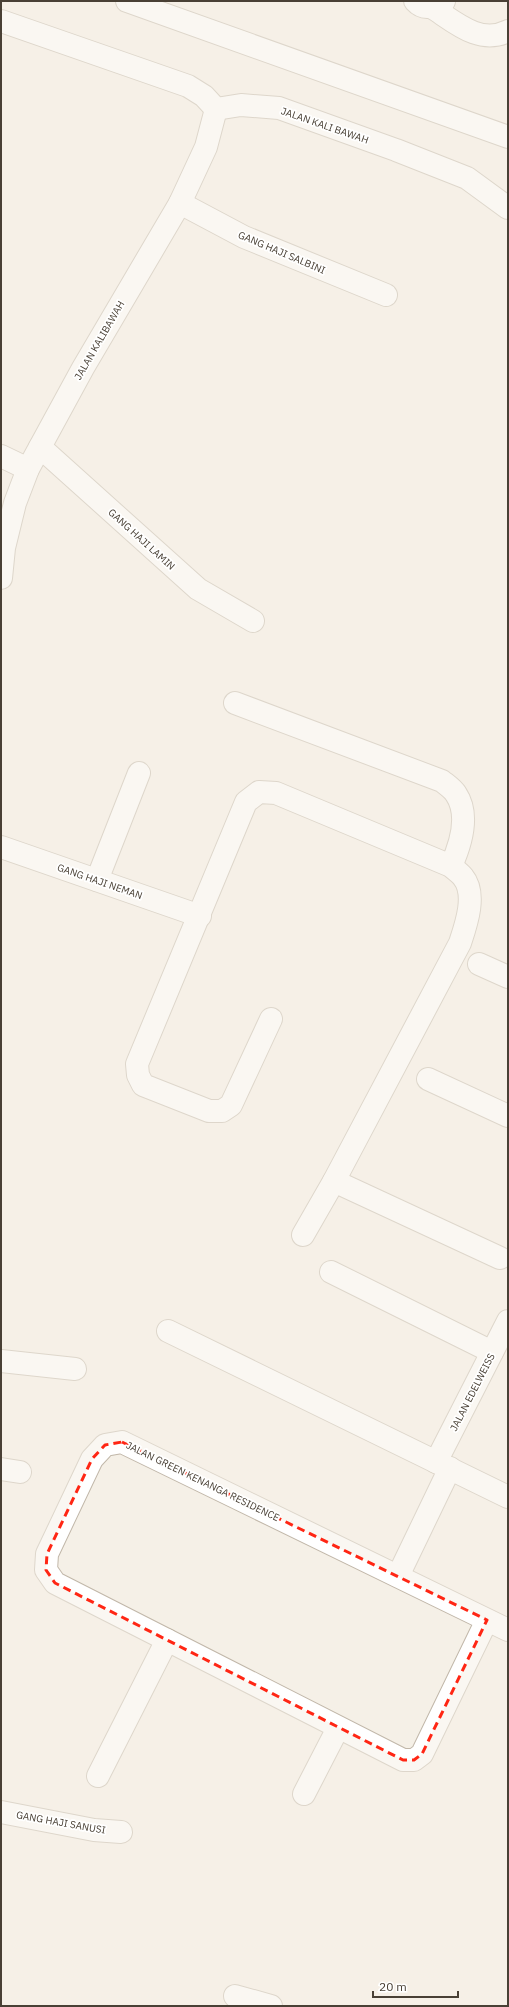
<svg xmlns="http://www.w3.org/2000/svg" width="509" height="2007" font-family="'IBM Plex Sans',sans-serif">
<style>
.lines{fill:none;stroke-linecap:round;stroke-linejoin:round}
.minor-casing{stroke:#c1b7a9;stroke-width:24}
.minor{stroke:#fff;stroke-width:22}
.marked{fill:none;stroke:#ff2614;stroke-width:3;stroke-dasharray:8 5;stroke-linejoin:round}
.labels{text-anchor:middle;stroke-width:3.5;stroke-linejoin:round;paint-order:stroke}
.street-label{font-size:10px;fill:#494035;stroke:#fff}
</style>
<rect width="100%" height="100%" fill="#f5f0e7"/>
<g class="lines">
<defs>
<g id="minor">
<polyline points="127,1 508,137"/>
<path d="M 415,1 C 424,11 434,7 444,1"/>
<path d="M 433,8 C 456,23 480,45 508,31"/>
<polyline points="1,21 188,86 204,96 216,109 241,105 279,108 396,150 467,178 508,208"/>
<polyline points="180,203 244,237 386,295"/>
<polyline points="40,447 198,589 253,621"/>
<polyline points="1,456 28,469"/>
<polyline points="1,578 4,548 15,503 28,469 83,368 180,203 206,147 216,109"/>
<path d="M 235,703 L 442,781 C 447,785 453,789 456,794 C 470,815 460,846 451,866"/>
<polyline points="1,847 200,916"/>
<polyline points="97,880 139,773"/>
<polyline points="479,964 508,977"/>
<path d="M 271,1019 L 231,1105 L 222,1111 L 209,1111 L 143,1085 L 138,1075 L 137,1064 L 246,802 L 259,792 L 276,793 L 451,866 C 455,870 460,873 463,877 C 477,894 466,925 460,943 L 334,1181 L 303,1235"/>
<polyline points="428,1079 508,1116"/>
<polyline points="334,1181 500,1258"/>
<polyline points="331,1272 492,1352"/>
<polyline points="168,1331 508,1497"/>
<polyline points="1,1361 75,1369"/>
<polyline points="436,1462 508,1321"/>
<polyline points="1,1469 20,1472"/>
<polyline points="398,1576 450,1468"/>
<polyline points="487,1620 422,1754 414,1760 403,1760 55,1583 46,1570 47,1554 92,1459 105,1445 122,1442 508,1630"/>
<polyline points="98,1776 167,1640"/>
<polyline points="304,1794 338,1728"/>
<polyline points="1,1812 94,1830 121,1832"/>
<polyline points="235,1996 271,2006"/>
</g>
</defs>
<use href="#minor" class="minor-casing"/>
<use href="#minor" class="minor"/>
</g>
<path d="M0 0H509V2007H0ZM 122,1442 L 487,1620 L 422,1754 L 414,1760 L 403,1760 L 55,1583 L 46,1570 L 47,1554 L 92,1459 L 105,1445 Z" fill="#f5f0e7" fill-opacity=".55" fill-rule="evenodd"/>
<path class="marked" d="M 122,1442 L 487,1620 L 422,1754 L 414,1760 L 403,1760 L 55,1583 L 46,1570 L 47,1554 L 92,1459 L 105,1445 Z"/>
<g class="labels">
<g class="street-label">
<text transform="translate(325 125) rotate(19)" y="4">JALAN KALI BAWAH</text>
<text transform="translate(282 252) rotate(23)" y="4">GANG HAJI SALBINI</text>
<text transform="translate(99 340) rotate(-60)" y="4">JALAN KALIBAWAH</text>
<text transform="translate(142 539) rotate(42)" y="4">GANG HAJI LAMIN</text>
<text transform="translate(100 881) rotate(19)" y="4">GANG HAJI NEMAN</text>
<text transform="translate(472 1392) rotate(-63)" y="4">JALAN EDELWEISS</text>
<text transform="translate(203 1481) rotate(26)" y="4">JALAN GREEN KENANGA RESIDENCE</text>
<text transform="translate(61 1822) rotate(10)" y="4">GANG HAJI SANUSI</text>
</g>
</g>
<rect width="509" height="2007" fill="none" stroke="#494035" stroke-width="4"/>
<path d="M373 1991v6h85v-6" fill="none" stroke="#494035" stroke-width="2"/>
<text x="379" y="1991" font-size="12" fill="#494035" stroke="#ffffff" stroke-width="3" paint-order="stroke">20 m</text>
</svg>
